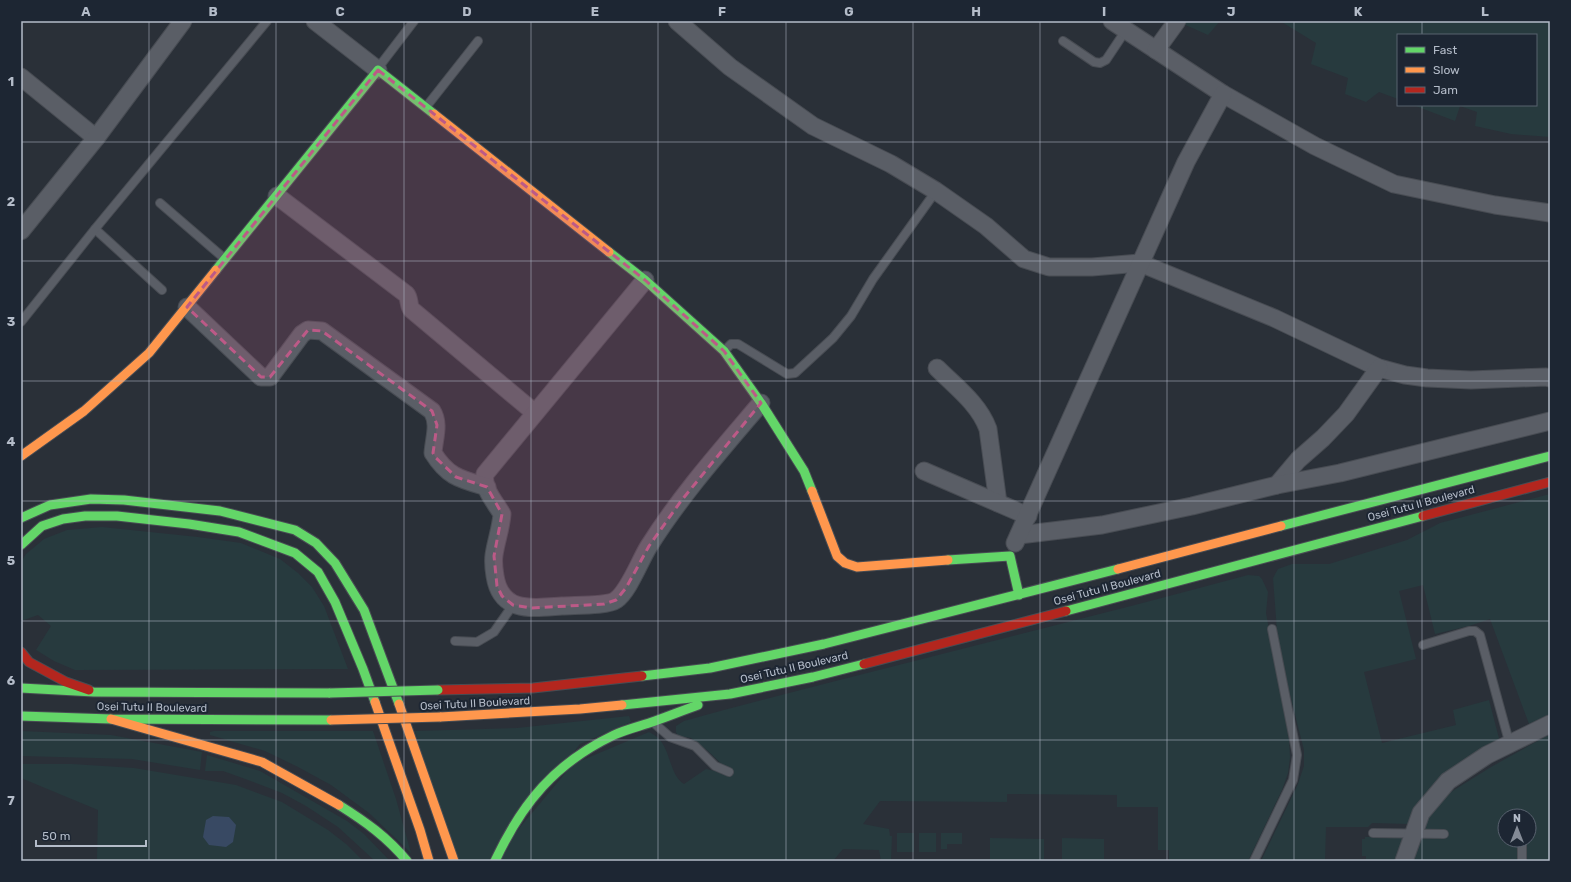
<svg xmlns="http://www.w3.org/2000/svg" width="1571" height="882" font-family="Rubik,sans-serif">
<style>
.green{fill:#273a3e;fill-rule:evenodd}
.water{fill:#384963}
.lines{fill:none;stroke-linecap:round;stroke-linejoin:round}
.lane-casing{stroke:#484c53;stroke-width:10}
.street-casing{stroke:#484c53;stroke-width:19}
.fast-casing{stroke:#484c53;stroke-width:11}
.slow-casing{stroke:#484c53;stroke-width:11}
.jam-casing{stroke:#484c53;stroke-width:11}
.lane{stroke:#5a5e66;stroke-width:8}
.street{stroke:#5a5e66;stroke-width:17}
.fast{stroke:#63d668;stroke-width:9}
.slow{stroke:#ff974d;stroke-width:9}
.jam{stroke:#b3261e;stroke-width:9}
.fast-bridge-casing{stroke:#474c53;stroke-width:11;stroke-linecap:butt}
.slow-bridge-casing{stroke:#474c53;stroke-width:11;stroke-linecap:butt}
.fast-bridge{stroke:#63d668;stroke-width:9}
.slow-bridge{stroke:#ff974d;stroke-width:9}
.marked{fill:#bc5a87;fill-opacity:0.2;stroke:#bc5a87;stroke-width:3;stroke-dasharray:8 5;stroke-linejoin:round}
.grid{fill:none;stroke:#b4bcc9;stroke-width:1;stroke-opacity:0.55}
.labels{text-anchor:middle;stroke-width:4;stroke-linejoin:round;paint-order:stroke}
.street-label{font-size:11px;fill:#b4bcc9;stroke:#1d2633}
.neatline{fill:none;stroke:#b4bcc9;stroke-width:1.5}
.grid-label{font-size:13px;text-anchor:middle;font-weight:bold;fill:#b4bcc9}
</style>
<rect width="100%" height="100%" fill="#2a3038"/>
<g class="green">
<polygon points="1182,21 1220,21 1208,35 1181,23"/>
<polygon points="1280,21 1550,21 1550,137 1511,134 1475,126 1477,112 1460,106 1455,121 1413,105 1536,105 1536,35 1398,35 1398,99 1379,92 1366,102 1345,94 1348,78 1311,64 1316,43"/>
<polygon points="1550,494 1550,714 1529,724 1490,619 1469,626 1435,634 1423,585 1399,591 1416,659 1364,672 1382,743 1456,725 1453,710 1489,700 1501,746 1409,824 1372,823 1368,827 1326,827 1325,861 1261,861 1298,784 1304,766 1304,750 1288,687 1277,631 1273,578 1278,569 1292,564 1329,564 1407,540 1440,523"/>
<polygon points="102,527 198,537 241,543 280,559 298,573 312,587 324,606 348,669 75,670 54,661 36,650 51,626 38,615 21,621 21,562 26,554 44,539 67,530"/>
<path d="M 1248,575 L 1259,576 L 1262,579 L 1268,592 L 1266,613 L 1289,739 L 1290,757 L 1288,773 L 1282,790 L 1248,861 L 1169,861 L 1169,850 L 1158,850 L 1158,807 L 1117,807 L 1117,795 L 1007,794 L 1007,802 L 880,801 L 863,824 L 889,829 L 890,836 L 892,836 L 891,861 L 881,861 L 879,850 L 843,849 L 833,861 L 609,860 L 609,861 L 500,861 L 511,838 L 573,764 L 649,732 C 652,734 655,735 657,737 C 671,749 669,775 684,784 L 706,769 L 733,775 L 708,751 L 691,738 L 678,736 L 676,732 L 676,726 L 684,721 C 871,670 1060,626 1248,575 Z"/>
<polygon points="629,716 631,722 580,744 488,861 455,861 415,731 517,728"/>
<polygon points="21,731 111,735 202,752 200,770 132,759 21,756"/>
<polygon points="214,731 373,731 396,799 411,853 369,813 331,785 298,767 265,751 210,735 210,732"/>
<path d="M 1550,734 L 1550,861 L 1410,861 L 1423,827 L 1437,802 L 1451,792 L 1491,767 ZM 1505,816 L 1529,816 L 1529,840 L 1505,840 Z"/>
<polygon points="207,755 260,771 347,821 364,834 390,861 375,861 338,827 306,806 282,793 248,780 223,771 205,771"/>
<polygon points="21,764 72,764 134,768 236,785 282,802 328,830 346,844 363,861 97,861 98,810 21,778"/>
<rect x="897" y="833" width="17" height="19"/>
<rect x="919" y="833" width="17" height="19"/>
<polygon points="941,833 962,833 962,844 947,844 947,849 941,849"/>
<polygon points="1406,836 1396,861 1366,861 1366,856 1362,856 1362,839 1365,839 1365,837"/>
<polygon points="990,838 1044,839 1044,861 990,861"/>
<polygon points="1062,838 1104,839 1104,861 1062,861"/>
</g>
<polygon class="water" points="213,816 229,817 236,825 233,842 226,847 209,845 203,837 206,820"/>
<g class="lines">
<defs>
<g id="lane">
<polyline points="1063,41 1094,62 1100,63 1106,60 1126,30"/>
<polyline points="378,68 414,21"/>
<polyline points="426,107 478,41"/>
<polyline points="160,203 225,259"/>
<polyline points="95,229 162,290"/>
<polyline points="21,322 95,229 267,21"/>
<polyline points="724,351 731,344 738,344 787,374 795,373 833,338 851,316 873,279 936,191"/>
<polyline points="455,641 477,642 494,632 513,605"/>
<polyline points="1423,645 1469,631 1475,631 1480,635 1510,745"/>
<polyline points="655,724 670,737 695,746 715,766 729,772"/>
<polyline points="1373,833 1444,834"/>
<polyline points="1254,861 1293,780 1297,755 1272,629"/>
<polyline points="1522,861 1522,840"/>
</g>
<g id="street">
<polyline points="315,21 378,70"/>
<polyline points="677,21 730,67 813,126 891,164 936,191 986,226 1024,259 1049,267 1092,267 1140,263 1274,318 1379,368 1405,375 1427,378 1471,380 1546,377 1550,378"/>
<polyline points="1112,21 1223,94 1315,146 1394,184 1495,205 1550,213"/>
<polyline points="1156,50 1177,21"/>
<polyline points="21,77 96,138"/>
<path d="M 277,196 L 406,294 C 410,298 408,306 412,310 L 535,413"/>
<polyline points="21,231 96,138 183,21"/>
<path d="M 645,280 L 485,474 C 482,488 495,502 502,514 C 501,528 496,541 494,555 C 493,562 494,570 495,576 C 501,614 533,608 562,606 C 574,605 608,606 616,600 C 629,591 640,560 649,546 C 681,495 722,449 761,403"/>
<path d="M 187,307 L 261,377 L 270,377 L 302,334 L 308,330 L 322,331 L 432,411 C 440,424 434,438 433,453 C 448,477 460,479 487,487"/>
<path d="M 937,368 C 956,387 979,404 988,429 L 998,503"/>
<polyline points="924,471 1028,516"/>
<polyline points="1277,485 1298,460 1323,438 1346,414 1379,368"/>
<polyline points="1019,535 1102,525 1192,506 1277,485 1340,473 1550,421"/>
<polyline points="1015,543 1186,162 1223,94"/>
<polyline points="1404,861 1421,813 1448,781 1487,755 1550,724"/>
</g>
<g id="fast">
<polyline points="609,252 645,280 724,351 761,403 804,471 812,491"/>
<polyline points="216,270 378,70 434,114"/>
<polyline points="21,518 50,505 91,499 124,500 220,511 295,530 316,543 335,563 364,610 399,704"/>
<polyline points="1281,526 1550,456"/>
<polyline points="21,545 42,526 63,519 85,516 117,516 189,524 239,532 295,553 318,572 335,602 363,669 375,702"/>
<polyline points="948,560 1010,556 1019,595"/>
<polyline points="1066,611 1423,516"/>
<polyline points="642,676 710,668 824,644 1118,569"/>
<polyline points="21,688 94,692 330,693"/>
<polyline points="622,705 730,694 813,677 864,664"/>
<polyline points="21,716 111,719 331,720"/>
<path d="M 339,805 C 366,822 387,837 407,861"/>
<path d="M 495,861 C 522,803 555,763 614,735 C 627,729 641,726 655,721 C 669,716 684,710 698,705"/>
</g>
<g id="slow">
<polyline points="434,114 609,252"/>
<polyline points="21,456 84,411 149,353 216,270"/>
<polyline points="812,491 837,556 845,563 857,567 948,560"/>
<polyline points="1118,569 1281,526"/>
<polyline points="375,702 420,830 429,861"/>
<polyline points="399,704 454,861"/>
<polyline points="440,717 580,709 622,705"/>
<polyline points="111,719 262,762 339,805"/>
</g>
<g id="jam">
<polyline points="1423,516 1550,482"/>
<polyline points="21,652 29,662 66,682 89,690"/>
<polyline points="864,664 1066,611"/>
<polyline points="438,690 533,688 642,676"/>
</g>
</defs>
<use href="#lane" class="lane-casing"/>
<use href="#street" class="street-casing"/>
<use href="#fast" class="fast-casing"/>
<use href="#slow" class="slow-casing"/>
<use href="#jam" class="jam-casing"/>
<use href="#lane" class="lane"/>
<use href="#street" class="street"/>
<use href="#fast" class="fast"/>
<use href="#slow" class="slow"/>
<use href="#jam" class="jam"/>
<defs>
<polyline id="fast-bridge" points="330,693 438,690"/>
<polyline id="slow-bridge" points="331,720 440,717"/>
</defs>
<use href="#fast-bridge" class="fast-bridge-casing"/>
<use href="#slow-bridge" class="slow-bridge-casing"/>
<use href="#fast-bridge" class="fast-bridge"/>
<use href="#slow-bridge" class="slow-bridge"/>
</g>
<path class="marked" d="M 378,70 L 645,280 L 724,351 L 761,403 L 681,501 L 649,546 L 626,588 L 616,600 L 604,604 L 532,608 L 513,605 L 502,596 L 497,586 L 494,556 L 502,514 L 487,487 L 456,477 L 436,458 L 433,453 L 437,425 L 432,411 L 322,331 L 308,330 L 270,377 L 261,377 L 187,307 Z"/>
<path class="grid" d="M 149,21 L 149,861M 276,21 L 276,861M 404,21 L 404,861M 531,21 L 531,861M 658,21 L 658,861M 786,21 L 786,861M 913,21 L 913,861M 1040,21 L 1040,861M 1167,21 L 1167,861M 1294,21 L 1294,861M 1422,21 L 1422,35M 1422,105 L 1422,861M 21,142 L 1550,142M 21,261 L 1550,261M 21,381 L 1550,381M 21,501 L 1550,501M 21,621 L 1550,621M 21,740 L 1550,740"/>
<g class="labels">
<g class="street-label">
<text transform="translate(1421 503) rotate(-15)" y="4">Osei Tutu II Boulevard</text>
<text transform="translate(1107 587) rotate(-15)" y="4">Osei Tutu II Boulevard</text>
<text transform="translate(794 667) rotate(-13)" y="4">Osei Tutu II Boulevard</text>
<text transform="translate(475 703) rotate(-3)" y="4">Osei Tutu II Boulevard</text>
<text transform="translate(152 707) rotate(1)" y="4">Osei Tutu II Boulevard</text>
</g>
</g>
<rect width="1571" height="882" fill="none" stroke="#1d2633" stroke-width="44"/>
<rect x="1397" y="34" width="140" height="72" fill="#1d2633" stroke="#59626f"/>
<rect x="1405" y="47" width="20" height="6" fill="#63d668" stroke="#59626f"/>
<text x="1433" y="54" font-size="12" fill="#b4bcc9">Fast</text>
<rect x="1405" y="67" width="20" height="6" fill="#ff974d" stroke="#59626f"/>
<text x="1433" y="74" font-size="12" fill="#b4bcc9">Slow</text>
<rect x="1405" y="87" width="20" height="6" fill="#b3261e" stroke="#59626f"/>
<text x="1433" y="94" font-size="12" fill="#b4bcc9">Jam</text>
<g transform="translate(1517 828)"><circle r="19" fill="#1d2633" stroke="#59626f"/>
<path d="M0-3L7 15L0 10L-7 15Z" fill="#848b96"/>
<text y="-6" font-size="11" font-weight="bold" text-anchor="middle" fill="#b4bcc9">N</text>
</g>
<path d="M36 840v6h110v-6" fill="none" stroke="#b4bcc9" stroke-width="2"/>
<text x="42" y="840" font-size="12" fill="#b4bcc9" stroke="#1d2633" stroke-width="3" paint-order="stroke">50 m</text>
<rect x="22" y="22" width="1527" height="838" class="neatline"/>
<g class="grid-label">
<text x="86" y="16">A</text>
<text x="213" y="16">B</text>
<text x="340" y="16">C</text>
<text x="467" y="16">D</text>
<text x="595" y="16">E</text>
<text x="722" y="16">F</text>
<text x="849" y="16">G</text>
<text x="976" y="16">H</text>
<text x="1104" y="16">I</text>
<text x="1231" y="16">J</text>
<text x="1358" y="16">K</text>
<text x="1485" y="16">L</text>
<text x="11" y="86">1</text>
<text x="11" y="206">2</text>
<text x="11" y="326">3</text>
<text x="11" y="446">4</text>
<text x="11" y="565">5</text>
<text x="11" y="685">6</text>
<text x="11" y="805">7</text>
</g>
</svg>
